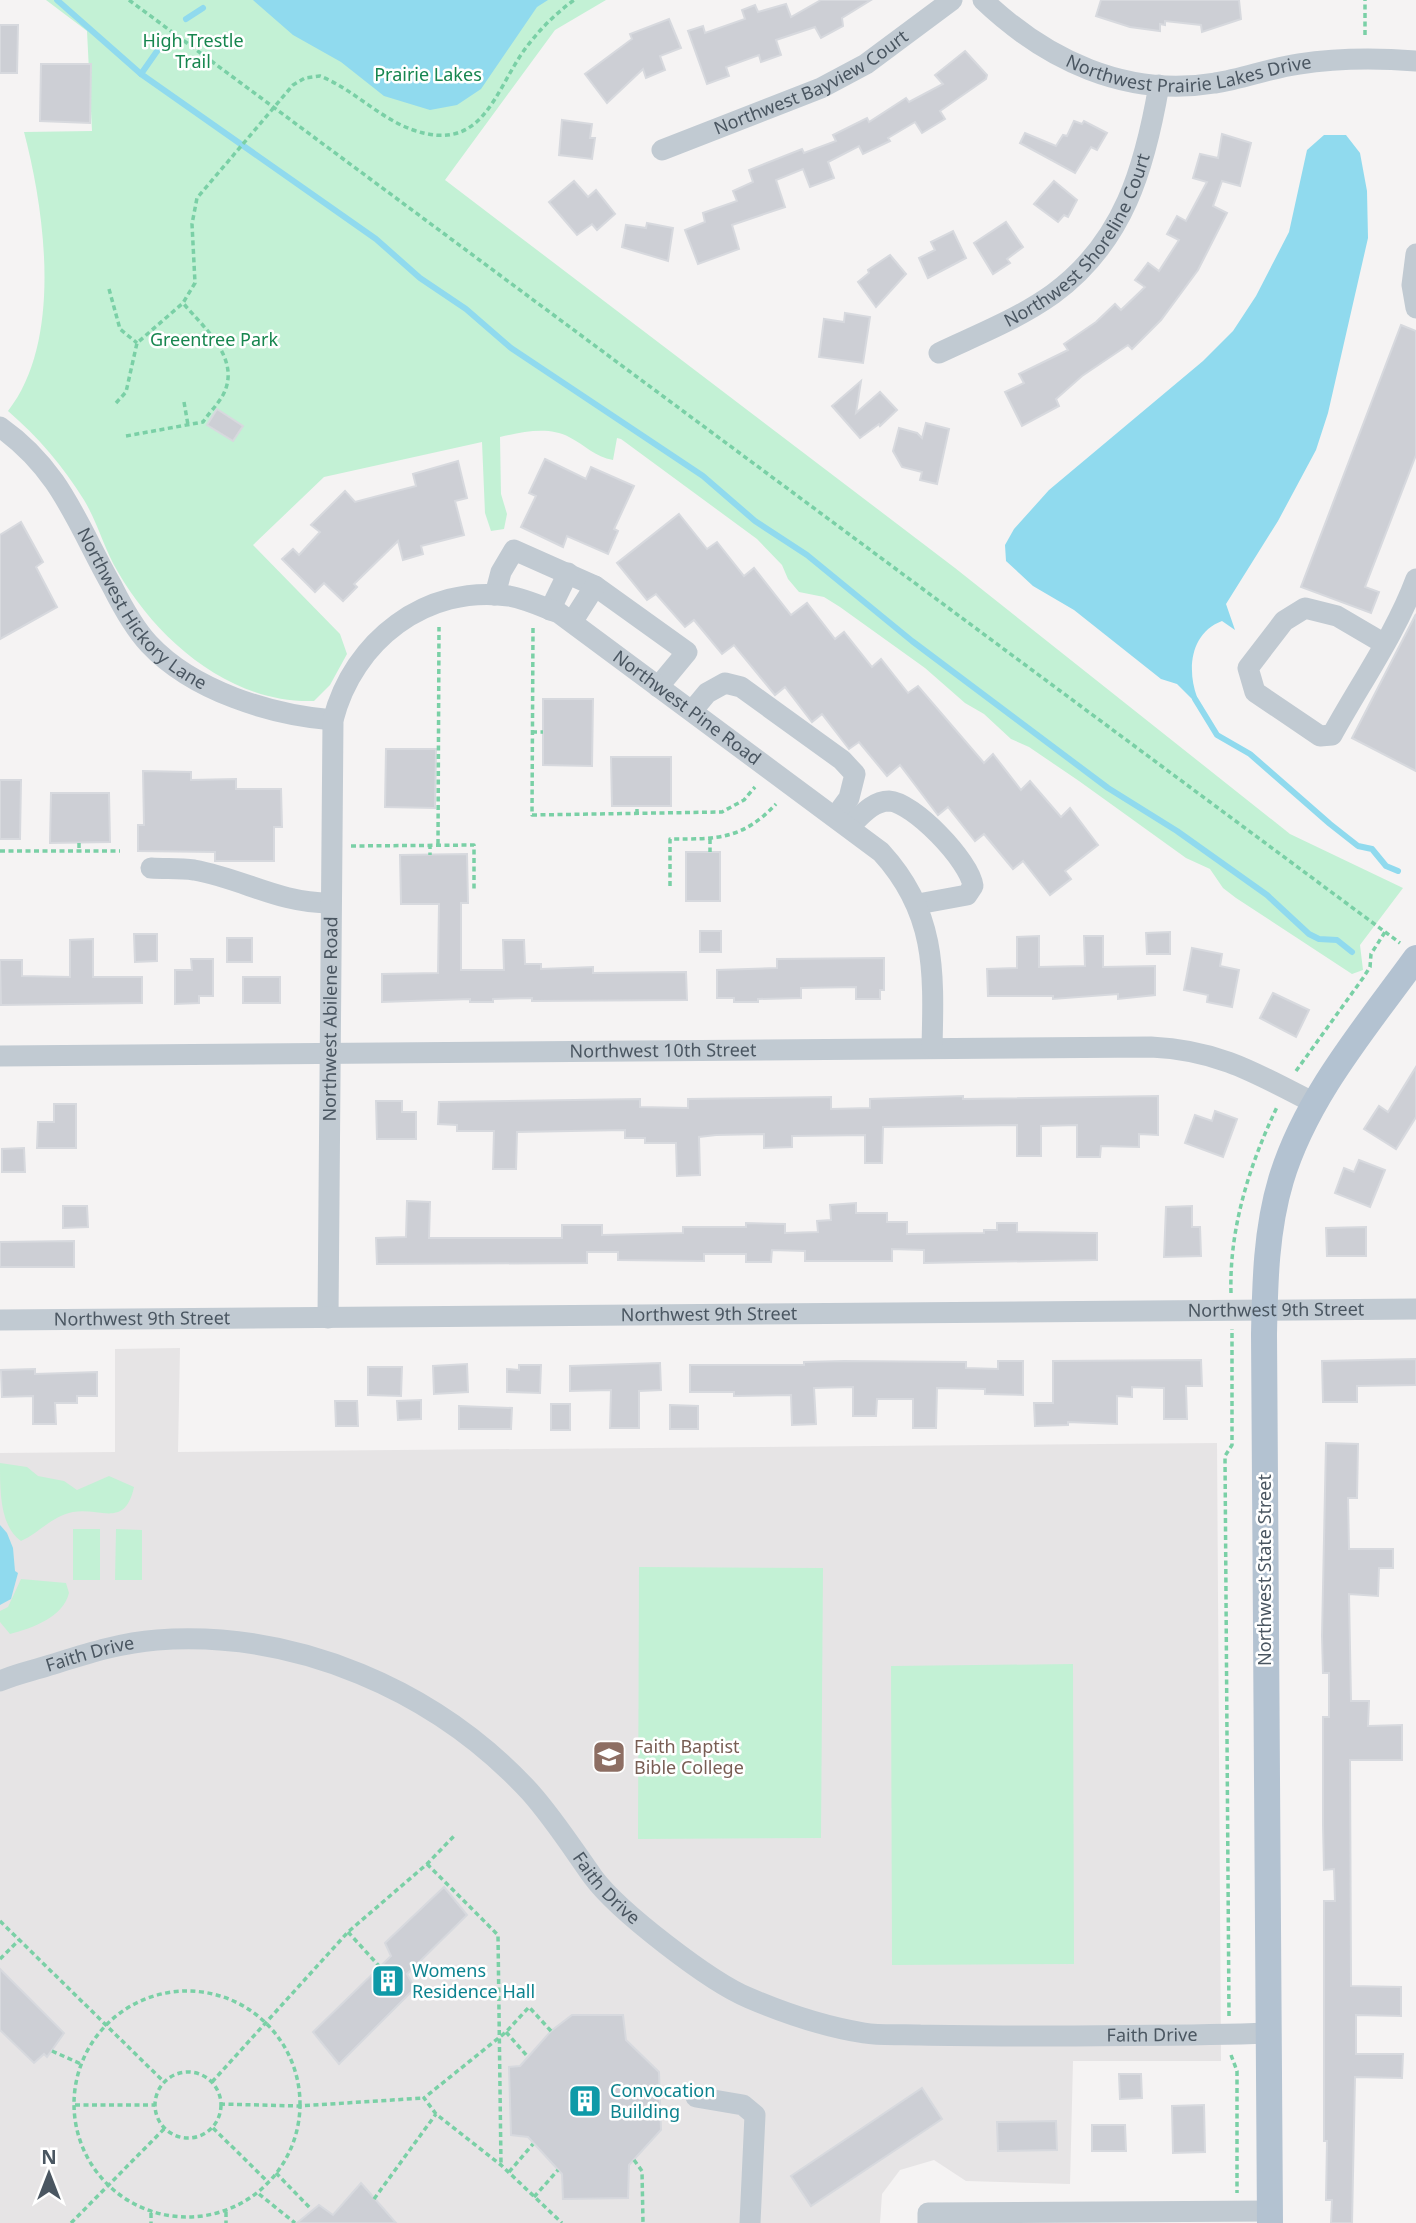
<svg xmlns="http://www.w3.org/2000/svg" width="1416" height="2223" font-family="'Noto Sans',sans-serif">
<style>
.education{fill:#e6e4e5}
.green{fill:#c3f1d5}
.water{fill:#90daee}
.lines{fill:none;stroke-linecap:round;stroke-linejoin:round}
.stream{stroke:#90daee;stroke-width:6}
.building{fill:#cdcfd5;stroke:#d7d9de;stroke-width:2}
.path{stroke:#7ad0a6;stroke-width:3.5;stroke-dasharray:5 3.5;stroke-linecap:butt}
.minor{stroke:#c1cad2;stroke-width:21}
.major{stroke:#b3c2d1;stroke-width:26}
.labels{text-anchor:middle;stroke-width:5;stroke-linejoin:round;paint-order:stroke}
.park-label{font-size:18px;fill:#17864f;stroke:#fff}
.street-label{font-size:18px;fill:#4a5661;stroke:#fff}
.education-label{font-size:18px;fill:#785e54;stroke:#fff;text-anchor:start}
.culture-label{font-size:18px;fill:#0d838f;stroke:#fff;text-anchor:start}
</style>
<rect width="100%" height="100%" fill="#f5f3f3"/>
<polygon class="education" points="180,1348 178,1452 1217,1443 1221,2061 1073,2061 1070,2184 966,2181 934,2160 900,2170 882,2194 880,2223 0,2223 0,1453 115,1452 115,1349"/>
<g class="green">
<path d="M 46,0 L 606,0 L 555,30 L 445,180 L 955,568 L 1290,834 L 1403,888 L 1360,945 L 1363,970 L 1352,974 L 1236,898 L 1223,888 L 1210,869 L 1186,858 L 1079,781 L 1029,747 L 1011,739 L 984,714 L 965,703 L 925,668 L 840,607 L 824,597 L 799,592 L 788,579 L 782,565 L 757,539 L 621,439 L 617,438 L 613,460 C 595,457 585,445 569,437 C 548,426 523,432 500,437 L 501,494 L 507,514 L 504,529 L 491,531 L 485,513 L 482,442 L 324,477 L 253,545 L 340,634 L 347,654 L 330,685 L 314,701 C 231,704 157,640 118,572 C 104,549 98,523 84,500 C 63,466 38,437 8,411 C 63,341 45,212 24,132 L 92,131 L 87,31 Z"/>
<path d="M 0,1463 L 27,1467 L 38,1476 L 64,1481 L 77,1490 L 109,1476 L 134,1487 C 125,1529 100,1507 73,1512 C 52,1516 39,1533 21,1541 C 0,1526 0,1493 0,1463 Z"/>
<rect x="73" y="1529" width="27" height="51"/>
<polygon points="116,1529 142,1530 142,1580 115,1580"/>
<polygon points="639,1567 823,1568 821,1838 638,1839"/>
<path d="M 21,1579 L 66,1583 L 69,1593 C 63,1617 33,1628 10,1634 L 0,1622 L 0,1611 L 8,1607 Z"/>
<polygon points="1073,1664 1074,1964 892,1965 891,1666"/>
</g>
<g class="water">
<polygon points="253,0 548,0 537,7 481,89 457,105 430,110 384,96 341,62 293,35"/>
<path d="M 1324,135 L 1346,135 L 1360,153 L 1367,191 L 1368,238 L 1328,413 L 1316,450 L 1278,521 L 1226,604 L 1235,630 L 1222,621 C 1190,633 1187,670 1197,697 L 1193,700 L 1177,684 L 1161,679 L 1074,610 L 1033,586 L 1006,561 L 1005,545 L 1014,529 L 1049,490 L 1203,361 L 1233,331 L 1256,296 L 1289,232 L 1307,150 Z"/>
<polygon points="0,1525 7,1533 13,1548 15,1571 18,1573 11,1599 0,1605"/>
</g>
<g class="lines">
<g class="stream">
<polyline points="57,0 141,74 376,239 420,278 466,309 511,348 703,476 755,521 807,555 912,641 1108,788 1177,831 1267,895 1309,934 1319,939 1337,940 1352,952"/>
<polyline points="186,19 203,8"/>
<polyline points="141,74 162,44"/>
<polyline points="1195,699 1217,735 1250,754 1330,824 1358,846 1372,849 1386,866 1398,871"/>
</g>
</g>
<g class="building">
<polygon points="821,0 871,0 842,18 843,26 821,38 815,27 776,40 781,55 761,62 759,55 726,67 729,76 707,84 688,31 703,26 705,33 745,19 742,10 755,5 758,12 786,4 791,17"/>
<polygon points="1101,0 1239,0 1241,19 1202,32 1201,25 1165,21 1165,25 1160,24 1160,31 1130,27 1096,16"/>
<polygon points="669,19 681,48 660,56 665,70 646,78 643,69 607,103 585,74 632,39 630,34"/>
<polygon points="0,25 18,25 17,73 0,73"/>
<polygon points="965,51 987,75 986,79 940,111 945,119 922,133 915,122 888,138 890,141 863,154 859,146 828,162 834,178 810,187 803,169 776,180 785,207 732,225 739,249 698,264 685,230 705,222 703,213 737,201 733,191 753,182 749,170 802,149 804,153 836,141 833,135 867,118 869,122 906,98 909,102 943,84 935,75"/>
<polygon points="41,64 91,64 90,123 40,121"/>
<polygon points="562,120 592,124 590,138 595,138 592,159 559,155"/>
<polygon points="1074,121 1082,124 1084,121 1107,133 1097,150 1091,147 1075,173 1020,143 1025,133 1056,146 1063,135 1067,136"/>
<polygon points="1222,134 1251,143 1240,186 1222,181 1213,206 1227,213 1198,270 1161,320 1132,349 1128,345 1082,376 1056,399 1059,406 1022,426 1005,392 1024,383 1019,374 1068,350 1064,344 1096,322 1115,304 1121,310 1145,287 1135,280 1148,263 1159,271 1179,240 1167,234 1177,216 1186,221 1207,182 1193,178 1200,154 1218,158"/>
<polygon points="574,181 588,197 596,190 615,214 597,230 592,224 577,235 549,202"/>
<polygon points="1054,181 1077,200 1068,217 1064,215 1058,222 1034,204"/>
<polygon points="1006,222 1023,247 1007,259 1010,263 993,274 974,243"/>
<polygon points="647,223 673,228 668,261 622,247 626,225 646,228"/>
<polygon points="953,231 966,258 928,278 919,258 935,250 931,242"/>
<polygon points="890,255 906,274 876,307 858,282 869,273 868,270"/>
<polygon points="845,313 870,317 863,363 819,357 824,319 844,322"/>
<polygon points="1401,325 1416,331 1416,455 1365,587 1379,592 1371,613 1301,587"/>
<polygon points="861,381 856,413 880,392 897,410 880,426 879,424 860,438 832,406"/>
<polygon points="217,409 243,426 233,441 207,425"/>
<polygon points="926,423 949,429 937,484 920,480 922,472 902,467 893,451 899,428 917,433 922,438"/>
<polygon points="545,459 586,479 591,467 634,486 614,529 618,531 608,554 567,536 563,547 521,527 536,496 529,493"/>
<polygon points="458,461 467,498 455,501 464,535 421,546 423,554 403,560 398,541 354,584 357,587 343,601 324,583 315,592 282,559 293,549 299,555 320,532 311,525 345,491 355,502 416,486 413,474"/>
<polygon points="679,514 707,549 717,542 744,576 754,568 791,615 807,603 835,639 844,632 872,667 881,659 908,693 918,686 984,763 993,754 1021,790 1030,781 1061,817 1070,808 1098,845 1065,871 1071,879 1050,895 1023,861 1013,869 984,834 975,841 948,807 938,815 900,765 887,776 859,742 849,749 822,714 812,722 785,687 775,695 734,645 722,654 694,620 685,627 656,594 647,600 617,563"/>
<polygon points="21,522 43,562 36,567 57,607 0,639 0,535"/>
<polygon points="1416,614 1416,771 1352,738"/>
<polygon points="543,699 593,699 592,766 543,765"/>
<polygon points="386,749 436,749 435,808 385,807"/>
<polygon points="611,757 671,757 671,806 612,806"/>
<polygon points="143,771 191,772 191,780 236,779 236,789 281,789 282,827 274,827 274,861 215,861 215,852 138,851 138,825 144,825"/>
<polygon points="0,780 21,780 20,839 0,839"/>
<polygon points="51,793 109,793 110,842 50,843"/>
<rect x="686" y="852" width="34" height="49"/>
<polygon points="467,854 468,903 461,903 461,970 504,970 503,940 524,940 525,964 541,964 541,969 593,967 593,973 686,972 687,1000 532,1001 532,998 493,999 493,1002 470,1002 470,999 382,1002 382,974 438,973 439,904 401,904 400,855"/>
<rect x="700" y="931" width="21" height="21"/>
<polygon points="1170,932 1170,954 1147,954 1146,933"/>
<polygon points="134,934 157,934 157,961 135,962"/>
<polygon points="1039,936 1039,967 1085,966 1084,936 1103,936 1103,967 1155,966 1155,995 1118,999 1118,994 1053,999 1053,996 988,996 987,969 1017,968 1017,937"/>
<rect x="227" y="938" width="25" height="24"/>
<polygon points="93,939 93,977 142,977 142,1003 1,1005 0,960 22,960 22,976 70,977 70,940"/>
<polygon points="1192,948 1222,954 1220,966 1239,970 1232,1007 1207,1002 1208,995 1184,990"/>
<polygon points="884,958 884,990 880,990 880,999 856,999 856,987 801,988 801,998 758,999 758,1002 734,1002 734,998 717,998 717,970 777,968 777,959"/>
<polygon points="191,959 213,959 213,996 199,996 199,1003 175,1004 175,970 192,970"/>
<rect x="243" y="977" width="37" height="26"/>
<polygon points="1273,993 1309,1010 1296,1037 1260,1018"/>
<polygon points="1416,1067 1416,1117 1396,1149 1364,1129 1379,1106 1388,1112"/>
<polygon points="963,1096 963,1099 1158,1096 1158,1135 1139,1134 1139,1147 1101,1146 1100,1157 1077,1157 1077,1125 1041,1126 1041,1156 1017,1156 1017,1125 883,1127 882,1163 865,1163 865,1135 792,1136 792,1147 764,1148 764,1134 716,1135 699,1137 700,1175 677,1176 676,1143 645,1143 645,1138 625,1138 625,1130 517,1132 516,1169 493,1169 494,1131 457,1131 457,1125 438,1124 439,1102 640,1099 640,1107 688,1108 688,1099 831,1097 831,1109 870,1108 870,1099"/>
<polygon points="376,1101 402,1101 402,1112 416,1112 416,1139 377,1139"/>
<polygon points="54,1104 76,1104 76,1148 37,1148 38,1122 54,1122"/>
<polygon points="1215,1111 1237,1119 1223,1157 1185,1143 1195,1115 1212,1121"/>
<polygon points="24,1148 25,1172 2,1172 2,1149"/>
<polygon points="1359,1160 1385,1170 1370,1207 1335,1193 1344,1168 1354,1172"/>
<polygon points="407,1201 430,1202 429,1238 562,1238 562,1225 602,1225 602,1235 683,1233 683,1227 746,1227 746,1223 785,1224 785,1233 818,1232 817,1221 831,1220 830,1205 856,1203 856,1213 887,1213 887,1222 907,1222 907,1234 984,1233 984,1230 997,1230 997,1223 1017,1223 1017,1232 1097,1233 1097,1260 924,1263 924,1250 892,1249 892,1261 805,1261 805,1251 772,1250 771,1262 746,1262 746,1254 704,1254 704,1261 618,1260 618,1252 587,1252 587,1263 377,1264 376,1238 406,1237"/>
<polygon points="63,1206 87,1206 88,1227 63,1228"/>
<polygon points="1192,1206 1192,1227 1200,1227 1201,1256 1164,1257 1166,1207"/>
<polygon points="1366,1227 1366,1256 1327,1256 1326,1228"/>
<polygon points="74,1241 74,1267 0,1267 0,1242"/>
<polygon points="1416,1359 1416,1385 1357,1386 1357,1402 1323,1402 1322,1361"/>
<polygon points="1201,1360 1202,1386 1186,1386 1187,1419 1164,1419 1164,1388 1132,1387 1132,1397 1117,1396 1117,1424 1068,1422 1068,1425 1035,1426 1034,1403 1053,1403 1053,1361"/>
<polygon points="844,1361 966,1362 966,1368 998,1369 998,1361 1023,1361 1023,1395 985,1394 985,1389 937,1388 936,1428 913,1428 913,1399 877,1399 876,1416 853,1416 853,1387 814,1388 816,1424 792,1425 791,1395 734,1396 734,1392 690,1392 690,1365 804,1365 804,1362"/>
<polygon points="660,1363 661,1390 639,1391 639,1428 610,1428 611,1390 570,1391 570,1366"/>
<polygon points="467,1364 468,1392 434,1394 433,1366"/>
<polygon points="519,1365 541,1365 540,1393 507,1392 507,1369 519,1370"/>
<polygon points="368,1367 402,1367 401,1396 368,1395"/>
<polygon points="35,1369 35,1374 97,1372 97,1396 77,1396 77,1403 55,1403 56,1424 33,1424 33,1396 2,1397 1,1370"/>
<polygon points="421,1400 421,1419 398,1420 397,1401"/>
<polygon points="335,1401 357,1401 358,1426 336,1426"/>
<rect x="551" y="1404" width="19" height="26"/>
<polygon points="670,1405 698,1406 698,1429 670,1429"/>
<polygon points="459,1406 512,1408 511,1429 459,1429"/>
<polygon points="1326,1443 1358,1444 1357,1498 1348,1498 1349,1549 1393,1549 1393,1568 1379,1568 1378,1596 1349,1594 1351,1701 1369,1701 1368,1726 1402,1725 1402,1760 1350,1760 1351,1986 1401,1987 1401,2016 1356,2015 1356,2054 1403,2054 1402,2078 1355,2077 1352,2223 1331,2223 1332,2200 1326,2200 1327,2141 1324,2141 1324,1901 1335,1901 1334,1869 1324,1870 1323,1825 1323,1717 1329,1717 1329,1673 1323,1673 1322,1636"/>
<polygon points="444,1887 467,1915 407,1974 415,1988 339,2064 313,2032 391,1956 385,1943"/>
<polygon points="0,1969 64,2033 47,2057 44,2054 34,2063 0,2030"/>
<polygon points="572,2015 623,2015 626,2040 659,2072 661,2130 629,2165 628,2198 563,2199 562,2174 528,2137 511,2135 509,2067 520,2066 551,2031"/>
<polygon points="1119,2074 1141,2074 1142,2098 1120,2099"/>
<polygon points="922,2088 942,2119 811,2206 791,2176"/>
<polygon points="1204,2105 1205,2152 1173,2153 1172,2106"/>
<polygon points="1056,2121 1057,2150 998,2151 997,2122"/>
<polygon points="1092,2125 1125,2125 1126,2151 1092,2151"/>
<polygon points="361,2183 396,2223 297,2223 319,2205 333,2215"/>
</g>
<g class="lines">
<g class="path">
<polyline points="129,0 1400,943"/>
<polyline points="1365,35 1365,0"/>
<polyline points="109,289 120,329 137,343"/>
<polyline points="184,402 188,425"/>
<path d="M 116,403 L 126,392 L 137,343 L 183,303 L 195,283 L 192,224 L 197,198 L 293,85 L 305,78 L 320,76 C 353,89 379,118 413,130 C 483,154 494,92 525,49 C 539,30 555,14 574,0"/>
<path d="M 126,436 L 203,422 C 209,413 218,404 223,395 C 242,359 204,328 183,303"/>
<polyline points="533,628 532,815 722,812 744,800 755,787"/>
<polyline points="532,732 543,732"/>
<polyline points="637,814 637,806"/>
<polyline points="710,839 710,852"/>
<polyline points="79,843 79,851"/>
<polyline points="430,844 430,855"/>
<polyline points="438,844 439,627"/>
<polyline points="351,846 474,845 474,890"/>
<polyline points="0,851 120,851"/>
<path d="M 670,886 L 670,839 C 717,839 742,840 776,804"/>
<polyline points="1296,1071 1363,978 1370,967 1371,954 1385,932"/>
<path d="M 1231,1293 C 1229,1228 1250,1163 1278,1105"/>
<polyline points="427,1864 498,1935 501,2165"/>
<polyline points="0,1921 163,2081"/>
<polyline points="348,1932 380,1967"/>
<polyline points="0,1959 19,1940"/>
<circle cx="187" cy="2104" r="113"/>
<polyline points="1229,2016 1225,1456 1232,1445 1232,1329"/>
<polyline points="551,2031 529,2007 506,2032 424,2098 436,2114 501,2165 562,2223"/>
<polyline points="506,2032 528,2057"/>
<polyline points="52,2051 81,2064"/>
<polyline points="1231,2055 1237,2071 1237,2193"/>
<circle cx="188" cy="2105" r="33"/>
<polyline points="212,2082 348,1932 427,1864 454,1836"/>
<polyline points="220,2104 299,2106 424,2098"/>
<polyline points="75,2105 155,2105"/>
<polyline points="213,2128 268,2182"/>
<polyline points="634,2160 642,2171 643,2223"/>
<polyline points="509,2172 533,2144"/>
<polyline points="276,2173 311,2209"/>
<polyline points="259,2194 295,2223"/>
<polyline points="534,2197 558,2170"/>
<polyline points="374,2199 436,2114"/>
<polyline points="226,2212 226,2223"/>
<polyline points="151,2213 151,2223"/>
<polyline points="71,2223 164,2129"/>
</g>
<g class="minor">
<path id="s1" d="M 983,0 C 1046,60 1126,98 1215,83 C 1243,79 1270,68 1299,64 C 1338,58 1377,58 1416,61"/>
<path id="s2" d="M 662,150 L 821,88 L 866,64 L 952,0"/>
<polyline points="1416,254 1412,285 1416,308"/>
<path id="s3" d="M 939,353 C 977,335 1018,319 1053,294 C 1124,242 1145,167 1159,85"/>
<path id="s4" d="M 0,427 C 61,470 77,524 112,586 C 122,606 134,628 149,644 C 193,691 271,715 333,720"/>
<polyline points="495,595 501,572 514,550 595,586 687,652 658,687"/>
<polyline points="550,610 568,573"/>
<polyline points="572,622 595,586"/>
<path d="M 1383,643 L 1337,616 L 1305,608 L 1284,621 L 1248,668 L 1255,692 L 1320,736 L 1332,735 C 1360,684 1396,633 1416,579"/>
<polyline points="692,711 707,693 725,683 741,687 842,760 855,774 849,798 835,817"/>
<path d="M 849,827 C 860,817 872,801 889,801 C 913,802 970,861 973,886 L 967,895 L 918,904"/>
<path d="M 151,868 C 165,869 180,868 194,870 C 244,879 278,903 330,903"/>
<path id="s5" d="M 0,1056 L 1151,1047 C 1218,1050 1256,1073 1314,1103"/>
<path id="s6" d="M 328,1318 L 333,720 C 353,641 426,584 509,596 C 526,599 543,607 559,613 L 881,852 C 936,912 934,970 932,1047"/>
<path id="s7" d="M 0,1320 L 1416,1309"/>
<path id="s8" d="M 0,1681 C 16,1674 31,1671 47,1666 C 83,1655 118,1643 157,1640 C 296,1630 436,1690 530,1792 C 554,1819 573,1849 593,1877 C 618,1911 710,1982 749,1998 C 784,2013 826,2027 864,2033 C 882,2036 902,2034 920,2035 C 967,2036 1015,2036 1062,2036 C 1130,2035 1198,2036 1267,2033"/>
<polyline points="696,2097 743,2105 755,2115 750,2223"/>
<polyline points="928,2223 928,2213 1270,2211"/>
</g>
<path class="major" d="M 1270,2223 L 1264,1334 C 1265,1283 1266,1230 1281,1180 C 1306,1097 1366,1027 1416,958"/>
</g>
<defs>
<symbol id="university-square" viewBox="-11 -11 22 22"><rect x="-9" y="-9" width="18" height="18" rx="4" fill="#8d6e63" stroke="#fff"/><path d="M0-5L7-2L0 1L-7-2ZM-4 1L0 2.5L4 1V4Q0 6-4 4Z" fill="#fff"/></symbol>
<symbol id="building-square" viewBox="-11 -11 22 22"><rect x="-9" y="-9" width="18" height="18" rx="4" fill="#0f9aa8" stroke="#fff"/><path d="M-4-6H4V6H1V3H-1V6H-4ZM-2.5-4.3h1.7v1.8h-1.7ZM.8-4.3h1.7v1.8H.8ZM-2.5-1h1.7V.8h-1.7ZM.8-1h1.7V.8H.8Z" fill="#fff"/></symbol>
</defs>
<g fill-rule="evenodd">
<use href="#university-square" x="590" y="1738" width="38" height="38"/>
<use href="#building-square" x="369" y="1962" width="38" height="38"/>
<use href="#building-square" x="566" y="2082" width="38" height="38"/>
</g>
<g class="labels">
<g class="park-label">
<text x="193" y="47">High Trestle<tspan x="193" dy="21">Trail</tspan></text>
<text x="428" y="81">Prairie Lakes</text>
<text x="214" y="346">Greentree Park</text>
</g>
<g class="street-label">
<text dy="6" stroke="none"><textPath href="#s1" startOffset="229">Northwest Prairie Lakes Drive</textPath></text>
<text dy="6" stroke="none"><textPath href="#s2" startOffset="164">Northwest Bayview Court</textPath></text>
<text dy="6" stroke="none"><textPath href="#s3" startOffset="186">Northwest Shoreline Court</textPath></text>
<text dy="6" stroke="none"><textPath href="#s4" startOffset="234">Northwest Hickory Lane</textPath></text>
<text dy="6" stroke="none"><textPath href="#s6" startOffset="1046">Northwest Pine Road</textPath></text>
<text dy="6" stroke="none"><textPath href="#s6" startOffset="299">Northwest Abilene Road</textPath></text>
<text dy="6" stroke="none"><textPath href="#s5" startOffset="663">Northwest 10th Street</textPath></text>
<text dy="6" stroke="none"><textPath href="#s7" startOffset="1276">Northwest 9th Street</textPath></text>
<text dy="6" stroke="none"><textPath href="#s7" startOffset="709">Northwest 9th Street</textPath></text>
<text dy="6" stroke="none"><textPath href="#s7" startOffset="142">Northwest 9th Street</textPath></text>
<text transform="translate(1265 1570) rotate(-90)" y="6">Northwest State Street</text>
<text dy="6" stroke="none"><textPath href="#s8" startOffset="94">Faith Drive</textPath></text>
<text dy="6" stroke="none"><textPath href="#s8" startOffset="702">Faith Drive</textPath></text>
<text dy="6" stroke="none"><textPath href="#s8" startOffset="1292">Faith Drive</textPath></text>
</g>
<g class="education-label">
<text x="634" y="1753">Faith Baptist<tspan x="634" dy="21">Bible College</tspan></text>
</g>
<g class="culture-label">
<text x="412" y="1977">Womens<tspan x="412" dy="21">Residence Hall</tspan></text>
<text x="610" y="2097">Convocation<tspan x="610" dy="21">Building</tspan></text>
</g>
</g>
<g transform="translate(49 2174)" stroke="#ffffff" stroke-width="5" paint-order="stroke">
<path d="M0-5L12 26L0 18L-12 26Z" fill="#4a5661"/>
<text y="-10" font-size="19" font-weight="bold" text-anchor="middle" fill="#4a5661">N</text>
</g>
</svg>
